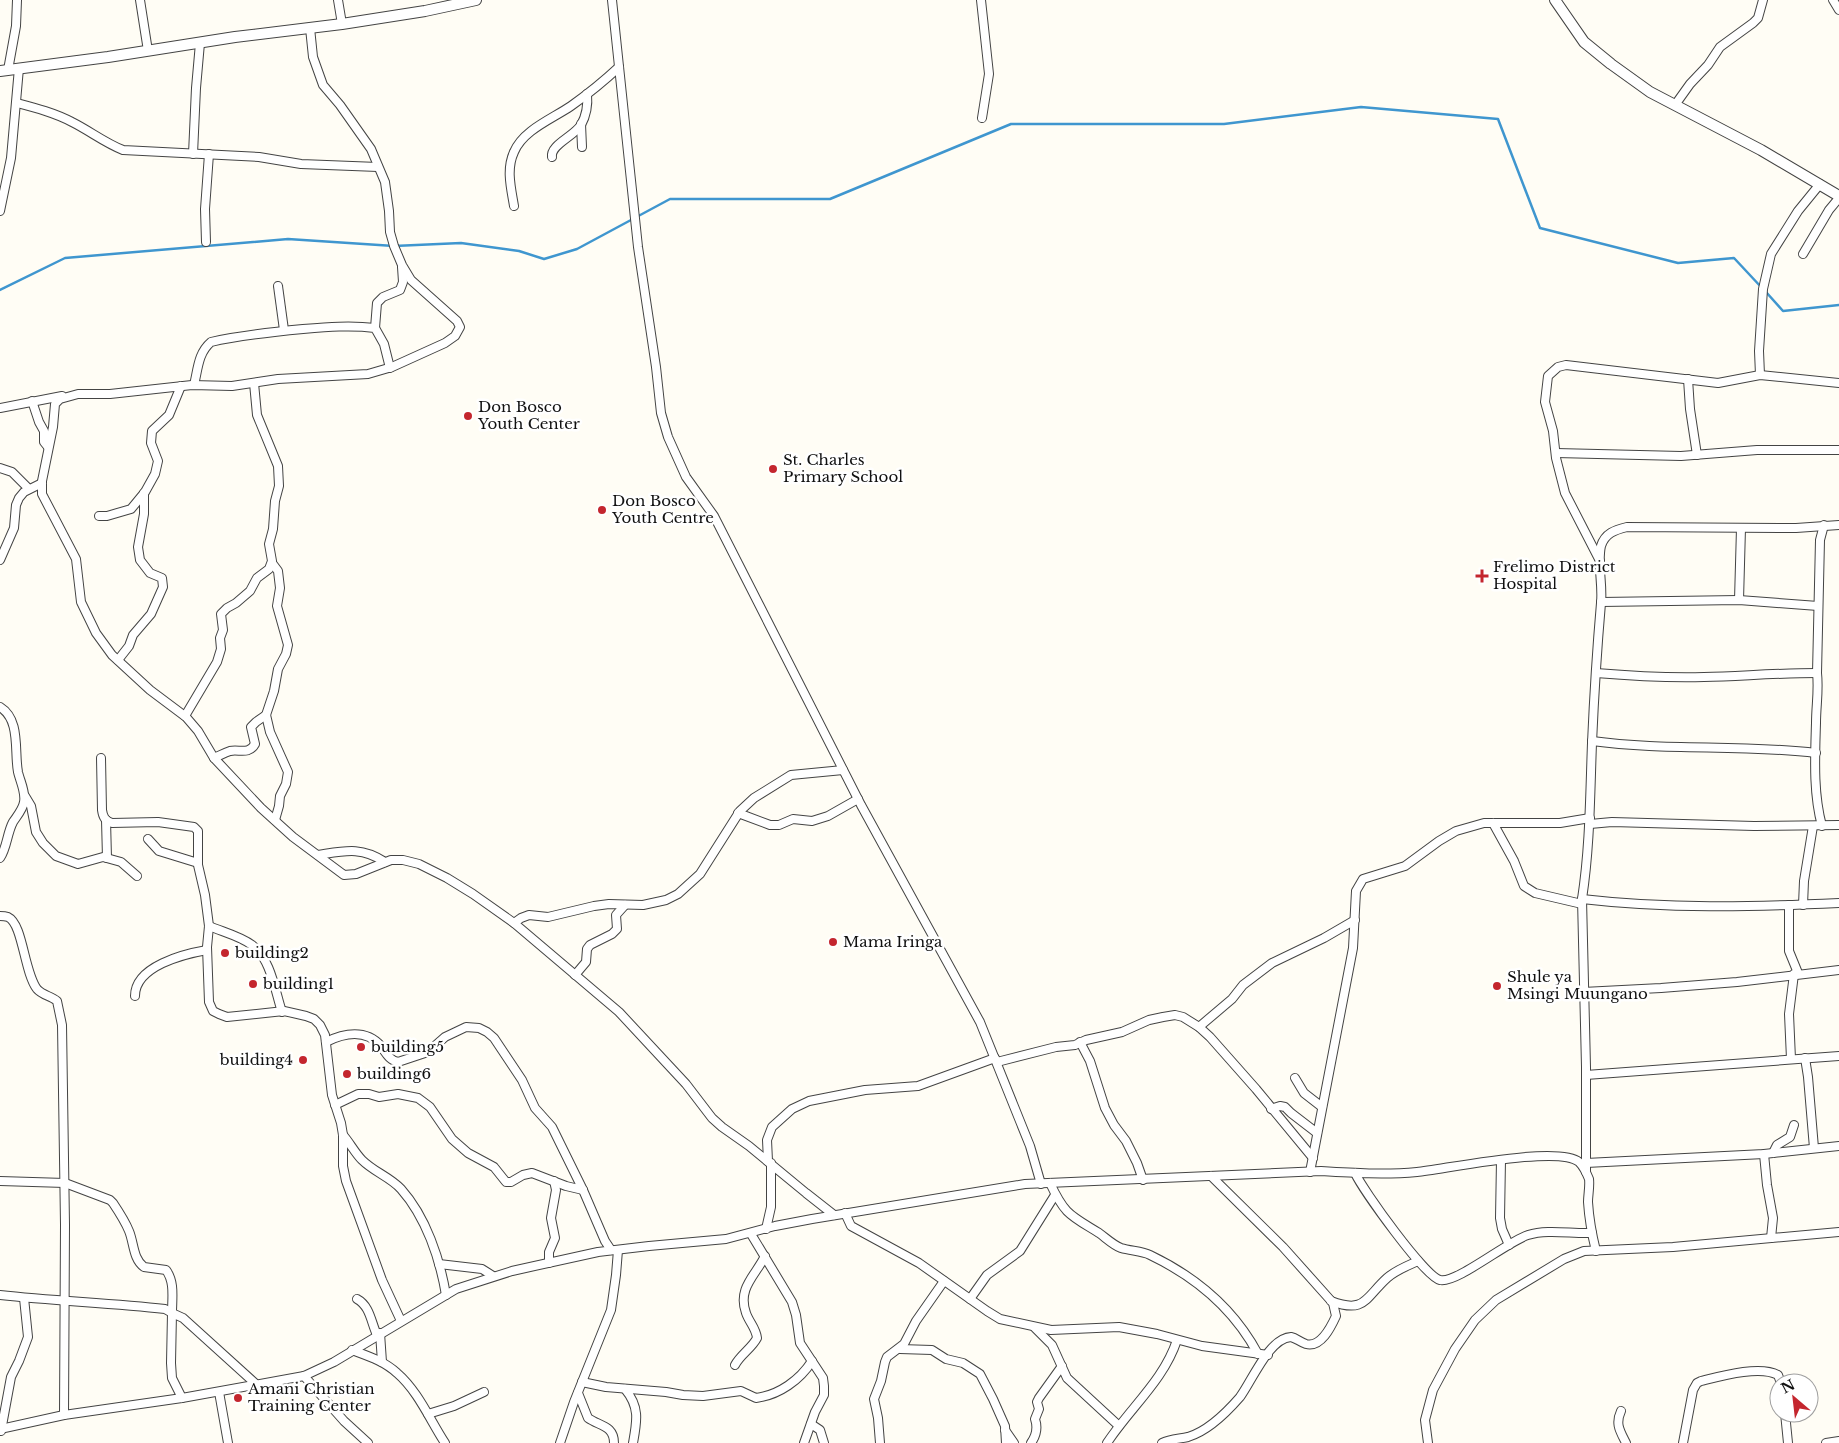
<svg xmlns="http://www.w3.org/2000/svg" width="1839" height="1443" font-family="'Libre Baskerville',serif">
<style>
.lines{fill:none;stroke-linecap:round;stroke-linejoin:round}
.stream{stroke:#3f96cf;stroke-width:2.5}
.minor-casing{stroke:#444;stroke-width:10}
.tertiary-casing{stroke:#444;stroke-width:12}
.minor{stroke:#fff;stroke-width:8}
.tertiary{stroke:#fff;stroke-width:10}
.poi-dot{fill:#c4262e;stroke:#fff;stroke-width:2}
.labels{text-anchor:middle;stroke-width:5;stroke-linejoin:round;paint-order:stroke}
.poi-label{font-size:15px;fill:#111;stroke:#fff;text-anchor:start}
</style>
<rect width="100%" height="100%" fill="#fffdf5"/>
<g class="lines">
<g class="stream">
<polyline points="0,290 65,258 288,239 394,246 461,243 519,251 544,259 577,249 670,199 830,199 1011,124 1224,124 1361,107 1498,119 1540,228 1678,263 1734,258 1762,288"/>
<polyline points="1766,292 1783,311 1839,305"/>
</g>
<defs>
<g id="minor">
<polyline points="140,0 148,51"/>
<polyline points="338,0 342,24"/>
<polyline points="612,0 638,247 656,367 661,413 668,437 686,477 714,516 861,805 980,1022 1030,1146 1041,1184"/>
<polyline points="981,0 989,74 982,118"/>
<polyline points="1833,0 1839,10"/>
<polyline points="310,28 313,57 323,85 340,105 371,149 385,182 389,211 390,232 394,246 402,265 411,280 457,321 460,327 455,336 445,343 392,367 368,374 278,379 232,386 192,385 110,394 78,394 60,399 55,404 53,427 42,481 42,494 76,559 81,602 96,633 112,655 150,690 186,717 198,731 214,758 261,808 293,837 344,875 356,874 391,860 403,860 419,864 447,878 473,894 514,923 619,1012 686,1084 712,1118 722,1127 749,1146 806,1193 834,1215"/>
<polyline points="8,70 16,26 17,0"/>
<path d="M 17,103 C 36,108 55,113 72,122 C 90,131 105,143 123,150 L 259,157 L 301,164 L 378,167"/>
<polyline points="1675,105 1690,84 1708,65 1720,47 1753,23 1758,18 1763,0"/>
<polyline points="581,124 582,147"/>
<polyline points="193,154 196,88 200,43"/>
<path d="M 552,157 C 550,145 573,137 581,125 C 586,116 588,104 587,94"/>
<path d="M 514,206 C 511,188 506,169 514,152 C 523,130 552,119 571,106 C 588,94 604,81 619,67"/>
<polyline points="0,211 11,158 19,68"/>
<polyline points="206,242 205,209 209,154"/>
<polyline points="1803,254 1829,210 1839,198"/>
<polyline points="278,286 284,330"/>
<polyline points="375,328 377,303 383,297 400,290 403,282 402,267"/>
<polyline points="1760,375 1759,351 1763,289 1771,254 1798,211 1820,184"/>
<polyline points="1688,379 1690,409 1697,455"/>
<path d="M 194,385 C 198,369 198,353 211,342 C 241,335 272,332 303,329 C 327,327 351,325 375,328 L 384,344 L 390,368"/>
<polyline points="32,401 39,422 44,431 44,442 48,447"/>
<polyline points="0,408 62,396"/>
<polyline points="1556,453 1681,456 1757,450 1839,450"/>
<polyline points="0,468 12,472 29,489"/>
<polyline points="99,516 107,516 131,509 145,492 155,474 158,461 151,443 152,431 169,415 181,386"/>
<polyline points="0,560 14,528 16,505 19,498 24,492 42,483"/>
<polyline points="1600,561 1565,493 1556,458 1553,431 1545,402 1548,376 1558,367 1566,365 1718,383 1760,375 1839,383"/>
<polyline points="272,563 278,571 280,588 277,606 288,645 286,654 278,669 274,691 266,715 270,732 288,772 286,784 280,796 279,806 275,820"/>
<polyline points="1739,600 1741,528"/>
<polyline points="1601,602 1739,600 1818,606"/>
<polyline points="118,660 129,646 133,635 151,614 163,587 162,578 150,573 140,560 138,547 144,514 144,493"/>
<path d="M 1596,673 C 1632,676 1668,678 1704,677 C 1742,676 1779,673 1817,673"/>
<path d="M 0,707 C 21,720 14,751 18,772 C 20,781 26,792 24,802 C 23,809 17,816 13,822 C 7,833 7,848 0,858"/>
<polyline points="185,716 217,662 221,649 220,638 223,630 221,614 227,608 236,603 250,591 257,578 269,569 272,561 269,544 273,529 275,501 279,486 278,466 257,415 254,383"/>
<path d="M 1592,741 C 1666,751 1741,744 1816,753"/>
<path d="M 101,758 L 102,810 C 103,817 105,821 112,823 L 158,822 L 194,827 L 198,831 L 198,865 L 205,895 L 209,926 L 207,947 L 209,1002 L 213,1011 L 219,1014 L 227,1017 L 284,1011 L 306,1016 L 314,1019 L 320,1025 L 325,1035 L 332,1095 L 341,1123 L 343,1135 L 343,1166 L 346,1181 L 382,1280 L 401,1321"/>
<path d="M 214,758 C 219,756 224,753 230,751 C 239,749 249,755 255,744 L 251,727 L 256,722 L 266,715"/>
<polyline points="25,796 31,806 36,832 43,843 56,856 78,864 103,857 121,862 137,876"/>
<polyline points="738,813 770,825 779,825 793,819 812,821 828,816 858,799"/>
<polyline points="106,820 107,858"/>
<polyline points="1493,823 1514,861 1524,886 1535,893 1582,904"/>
<polyline points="1590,824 1612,822 1754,826 1839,825"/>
<path d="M 1822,826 C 1813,793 1815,757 1816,723 C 1816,706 1819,690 1817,673 L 1820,540 L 1824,525"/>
<polyline points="148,839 159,851 198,863"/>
<path d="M 318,855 C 344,851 361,846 385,862"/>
<path d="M 1582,899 C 1667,909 1753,907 1839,903"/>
<polyline points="1789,905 1789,951 1798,973"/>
<polyline points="1803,905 1804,881 1813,826"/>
<path d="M 0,916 C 3,916 5,916 8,917 C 23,924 24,972 37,989 C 42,995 51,996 57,1001 L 62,1025 L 65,1225 L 64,1415"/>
<polyline points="514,923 521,918 529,915 548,917 594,906 609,904 643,905 666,900 678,894 700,874 740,811 754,798 791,775 843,770"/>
<path d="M 209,926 C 223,932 240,936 252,945 C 271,959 275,991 282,1012"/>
<polyline points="575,975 586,962 587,949 590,945 612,934 617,929 616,915 625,905"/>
<polyline points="1583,992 1661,988 1737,982 1839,970"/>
<path d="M 135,996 C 135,966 184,954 207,950"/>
<polyline points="1199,1027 1232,999 1243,985 1272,963 1324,938 1355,920"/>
<path d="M 326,1042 C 344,1033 366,1029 381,1046 C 386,1053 389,1060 398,1062 L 428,1052 L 445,1037 L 466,1027 L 479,1028 L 487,1032 L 494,1038 L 522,1080 L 535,1108 L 552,1127 L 583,1190 L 605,1241 L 611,1250"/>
<polyline points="1080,1042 1090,1061 1105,1108 1114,1125 1126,1141 1137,1163 1143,1180"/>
<polyline points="1805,1058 1808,1077 1814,1148"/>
<polyline points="1791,1059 1789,1014 1794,974"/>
<polyline points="997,1062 1056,1047 1075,1045 1086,1040 1122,1032 1149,1020 1163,1017 1175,1015 1183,1017 1199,1027 1210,1037 1256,1089 1313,1158"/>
<polyline points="1586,1075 1839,1056"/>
<polyline points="1295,1078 1304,1093 1322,1107"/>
<polyline points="335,1105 358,1094 369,1094 379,1097 398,1094 418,1098 430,1107 452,1139 468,1153 494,1167 506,1182 511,1182 523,1175 532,1173 566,1186 583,1190"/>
<polyline points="1271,1109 1280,1106 1285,1107 1291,1113 1317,1133"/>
<path d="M 343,1135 C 350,1143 355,1153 362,1160 C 374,1172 390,1177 401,1189 C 426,1217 440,1259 446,1295"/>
<polyline points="1773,1153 1777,1145 1790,1137 1794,1125"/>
<polyline points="1764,1154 1767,1185 1773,1218 1771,1238"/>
<polyline points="1501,1160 1500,1218 1502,1229 1509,1245"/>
<polyline points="768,1161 767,1140 772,1127 792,1109 809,1101 865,1090 918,1086 995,1058"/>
<polyline points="1586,1163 1764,1154 1839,1146"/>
<polyline points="1310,1172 1353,948 1356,891 1363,879 1405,866 1439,841 1456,831 1484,823 1560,823 1590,818"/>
<path d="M 1586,1172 L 1586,1067 L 1582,899 C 1590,847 1590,796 1592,743 C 1594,697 1597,649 1601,603 C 1603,584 1597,564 1601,546 C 1605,533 1615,530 1627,527 L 1796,528 L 1839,525"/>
<path d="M 1355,1173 C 1363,1190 1425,1277 1440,1280 C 1456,1284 1508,1241 1528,1235 C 1548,1229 1571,1234 1592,1233"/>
<path d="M 0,1181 L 65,1183 L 110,1200 L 113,1203 C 119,1212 125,1221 129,1231 C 134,1243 133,1259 144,1267 L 166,1270 C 175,1282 172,1298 172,1313 L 183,1318 L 257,1385"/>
<path d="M 1050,1183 C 1065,1215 1070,1215 1099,1233 C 1106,1238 1113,1245 1121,1248 C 1131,1251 1142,1251 1150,1255 C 1196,1277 1234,1309 1258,1354"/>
<polyline points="845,1213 851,1226 919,1263 987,1311 1000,1319 1051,1330 1119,1327 1157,1334 1202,1346 1268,1355"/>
<polyline points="766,1229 771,1207 771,1163"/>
<polyline points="751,1234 792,1302 796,1315 800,1343 823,1378 824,1386 824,1395 815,1412 804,1443"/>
<polyline points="549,1263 549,1252 555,1238 551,1218 556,1190 554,1181"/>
<polyline points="439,1264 482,1269 493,1276"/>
<path d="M 0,1295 C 55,1301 110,1303 165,1309 L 172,1313 L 171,1363 L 172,1378 L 182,1398"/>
<path d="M 357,1299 C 370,1306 371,1322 377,1335"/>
<polyline points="970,1299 987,1275 1020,1251 1055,1195"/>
<path d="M 1331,1301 C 1365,1314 1365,1298 1387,1278 C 1396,1270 1407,1266 1418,1261"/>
<polyline points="1035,1328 1052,1345 1067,1378 1119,1426"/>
<polyline points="380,1333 382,1362"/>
<polyline points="900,1349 932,1350 946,1359 963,1363 980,1374 993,1399 1005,1426 1006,1443"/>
<path d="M 352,1350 C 368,1356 384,1361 397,1373 C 418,1391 430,1420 445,1443"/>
<path d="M 735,1365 C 740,1355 752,1348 757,1338 C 756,1328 749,1322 746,1313 C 737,1288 756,1275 765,1256"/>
<polyline points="304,1376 344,1421 368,1443"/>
<path d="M 582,1382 L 606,1387 L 666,1392 L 683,1395 L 703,1396 L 741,1391 L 756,1398 C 779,1395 800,1380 812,1361"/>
<path d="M 625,1389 C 640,1407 637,1421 633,1443"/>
<polyline points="219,1392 228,1443"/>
<path d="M 578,1393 L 588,1418 C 599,1426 614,1425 614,1443"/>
<path d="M 1621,1411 C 1615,1424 1620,1431 1626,1443"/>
<polyline points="1785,1413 1788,1443"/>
<polyline points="428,1414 454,1406 484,1392"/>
<polyline points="811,1424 820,1430 824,1443"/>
<path d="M 0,1429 L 64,1415 L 182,1398 L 304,1376 L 334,1362 L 456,1289 L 512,1271 L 598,1252 L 649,1246 L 726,1239 L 775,1226 L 812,1219 L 1025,1184 L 1321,1171 C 1353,1173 1385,1175 1417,1172 C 1446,1169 1559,1145 1579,1162 C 1583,1166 1587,1174 1589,1179 C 1590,1186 1588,1195 1588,1202 C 1589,1218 1592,1235 1596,1251"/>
<polyline points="1005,1430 1014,1443"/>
<polyline points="1,1431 11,1377 19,1361 28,1337 24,1298"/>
<polyline points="560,1443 574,1402 611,1310 616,1275 618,1250"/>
<polyline points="880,1443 878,1418 874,1399 881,1381 885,1362 887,1357 904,1344 916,1321 944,1281"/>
<path d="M 1031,1443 C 1036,1436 1038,1428 1035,1419 L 1039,1409 L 1037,1402 L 1039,1398 L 1062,1366"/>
<path d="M 1107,1443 C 1130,1408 1164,1380 1177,1340"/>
<path d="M 1162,1443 C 1170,1439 1179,1439 1188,1437 C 1208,1431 1227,1412 1240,1397 C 1252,1381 1269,1338 1291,1337 C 1296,1338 1300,1342 1306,1344 C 1321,1348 1331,1327 1336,1316 L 1333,1303 L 1283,1247 L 1211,1176"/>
<polyline points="1428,1443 1425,1420 1433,1390 1455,1349 1475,1320 1496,1300 1564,1259 1584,1251 1673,1247 1839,1232"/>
<path d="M 1683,1443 L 1693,1390 L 1697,1383 L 1701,1381 C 1721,1376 1760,1365 1778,1375 L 1781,1383"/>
<polyline points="1826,1443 1839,1441"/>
</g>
<g id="tertiary">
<polyline points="1555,0 1584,42 1611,64 1650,92 1761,150 1839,196"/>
<polyline points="0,71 108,57 235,37 342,24 425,11 476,0"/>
</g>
</defs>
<use href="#minor" class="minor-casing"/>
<use href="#tertiary" class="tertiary-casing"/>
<use href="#minor" class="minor"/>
<use href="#tertiary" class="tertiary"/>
</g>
<g class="poi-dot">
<circle cx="468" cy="416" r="5"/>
<circle cx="773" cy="469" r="5"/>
<circle cx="602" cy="510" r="5"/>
<path d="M1479.5 568.5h5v5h5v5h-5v5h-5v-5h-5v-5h5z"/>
<circle cx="833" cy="942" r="5"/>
<circle cx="225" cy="953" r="5"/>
<circle cx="253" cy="984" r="5"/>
<circle cx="1497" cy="986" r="5"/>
<circle cx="361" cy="1047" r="5"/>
<circle cx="303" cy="1060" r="5"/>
<circle cx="347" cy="1074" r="5"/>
<circle cx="238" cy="1398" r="5"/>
</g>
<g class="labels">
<g class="poi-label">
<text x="478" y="412">Don Bosco<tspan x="478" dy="17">Youth Center</tspan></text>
<text x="783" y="465">St. Charles<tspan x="783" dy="17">Primary School</tspan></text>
<text x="612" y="506">Don Bosco<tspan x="612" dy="17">Youth Centre</tspan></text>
<text x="1493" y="572">Frelimo District<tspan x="1493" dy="17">Hospital</tspan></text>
<text x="843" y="947">Mama Iringa</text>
<text x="235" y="958">building2</text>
<text x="1507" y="982">Shule ya<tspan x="1507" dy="17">Msingi Muungano</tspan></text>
<text x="263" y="989">building1</text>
<text x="371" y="1052">building5</text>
<text x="293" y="1065" text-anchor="end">building4</text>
<text x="357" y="1079">building6</text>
<text x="248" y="1394">Amani Christian<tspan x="248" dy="17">Training Center</tspan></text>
</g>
</g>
<g transform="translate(1794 1398) rotate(332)"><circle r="24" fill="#ffffff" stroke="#a0a0a0"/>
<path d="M0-4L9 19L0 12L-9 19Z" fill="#c4262e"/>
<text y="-8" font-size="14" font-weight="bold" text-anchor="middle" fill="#111111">N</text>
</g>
</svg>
